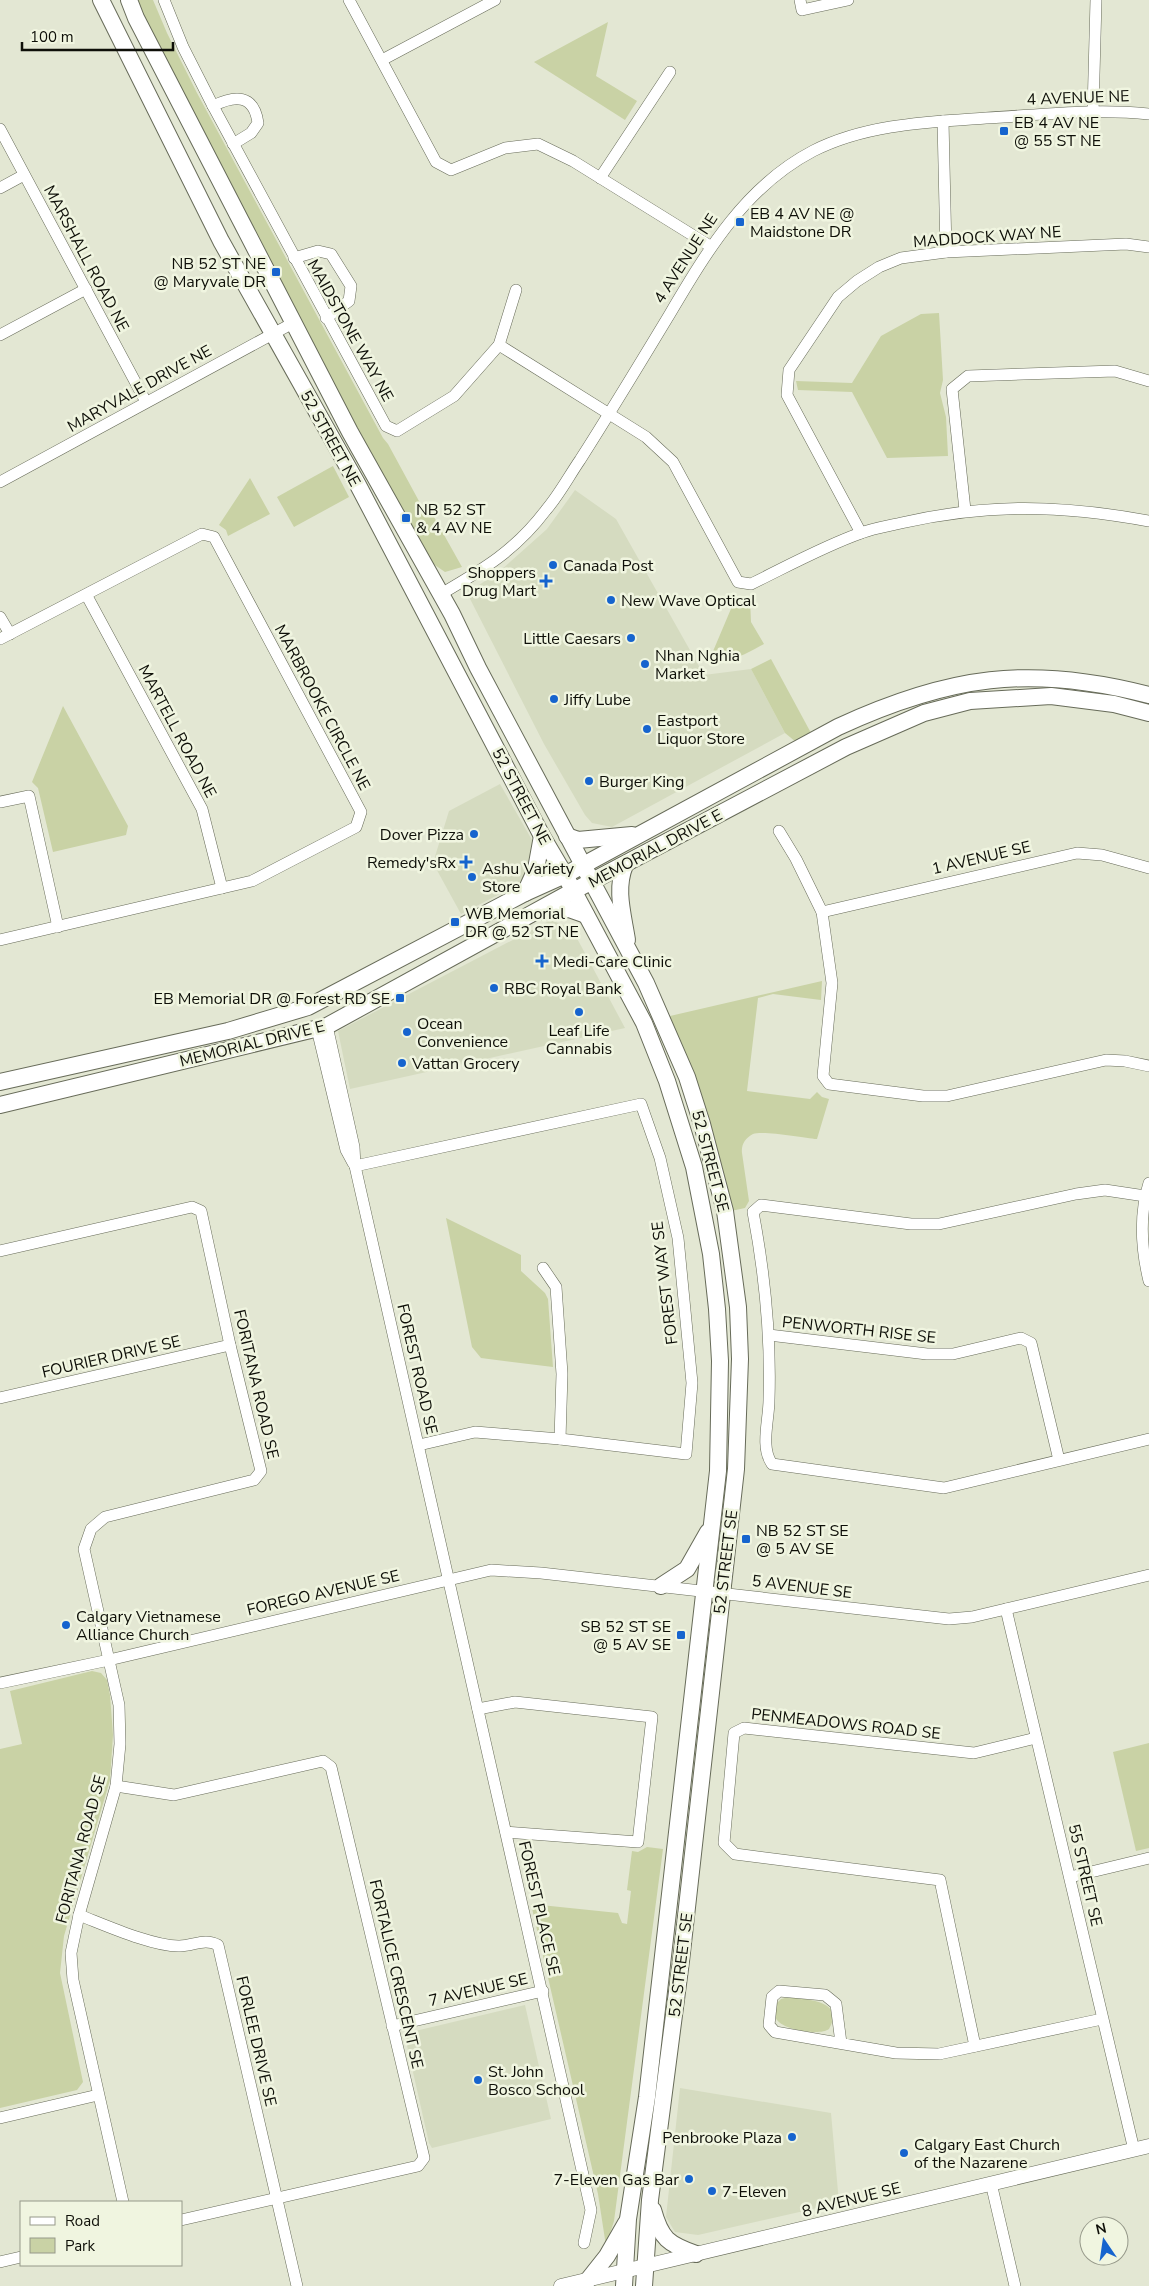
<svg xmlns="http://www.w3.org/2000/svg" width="1149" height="2286" font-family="'Nunito Sans',sans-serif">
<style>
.built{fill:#d5dbc0}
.green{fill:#c9d2a5}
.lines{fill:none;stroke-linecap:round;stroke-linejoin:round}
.minor-casing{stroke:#676b59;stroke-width:12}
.tertiary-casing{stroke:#676b59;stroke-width:15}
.secondary-casing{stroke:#676b59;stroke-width:18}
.minor{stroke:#fff;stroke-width:11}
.tertiary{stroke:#fff;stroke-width:14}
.secondary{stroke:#fff;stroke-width:16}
.poi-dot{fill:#1664ce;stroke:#f0f5e0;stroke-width:2}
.labels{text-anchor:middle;stroke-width:5;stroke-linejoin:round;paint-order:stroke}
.street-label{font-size:16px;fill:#0e0f08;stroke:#f0f5e0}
.poi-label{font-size:16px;fill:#0e0f08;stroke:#f0f5e0;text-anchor:start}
</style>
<rect width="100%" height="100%" fill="#e3e7d3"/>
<g class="built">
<polygon points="575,490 616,519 704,675 751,669 785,733 612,827 592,823 585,815 544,744 467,593 500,571 547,529"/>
<polygon points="500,784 532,840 532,857 523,879 517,885 461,914 433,863 449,811"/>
<polygon points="551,920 572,929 625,1028 350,1089 338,1031"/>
<polygon points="525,2005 551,2119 432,2148 429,2143 406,2041 407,2036 411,2032"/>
<polygon points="680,2088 831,2113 839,2203 698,2235 675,2232 666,2217"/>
</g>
<g class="green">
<polygon points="134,0 153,0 167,33 197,93 383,438 388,444 426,514 434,517 462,567 445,572 429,561 348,414"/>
<polygon points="608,22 596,76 637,101 625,120 534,62"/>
<polygon points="939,313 943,380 940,393 946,417 948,456 887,458 852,392 798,390 796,381 852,383 881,336 921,314"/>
<polygon points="333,466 349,497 294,527 277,497"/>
<polygon points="250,478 270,514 228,536 226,530 219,525"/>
<path d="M 736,597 L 750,599 L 751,622 L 764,644 C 747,653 729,665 711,656 Z"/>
<polygon points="771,659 811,733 796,742 785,733 751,669"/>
<polygon points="63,706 128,826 126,835 53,852 38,788 32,782"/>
<path d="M 822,981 L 821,1000 L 773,994 L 758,998 L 747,1091 L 810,1099 L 817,1092 L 822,1097 L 829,1099 L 817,1139 C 804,1138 763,1130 753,1134 C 745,1138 741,1145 742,1153 L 749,1201 L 745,1208 L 731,1211 L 694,1077 L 670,1016 Z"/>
<polygon points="446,1218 521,1255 521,1271 545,1293 548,1299 553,1367 481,1358 472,1347"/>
<polygon points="92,1671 101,1673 107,1680 110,1695 113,1735 110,1780 64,1936 60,1973 83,2082 77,2090 0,2108 0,1749 22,1744 10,1691"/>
<polygon points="1149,1743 1149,1848 1136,1851 1113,1752"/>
<polygon points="647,1847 663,1849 614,2221 606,2246 598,2194 531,1904 618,1913 622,1923 627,1924 631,1891 627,1890 632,1851 638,1852"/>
<path d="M 789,1997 C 808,2000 845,2000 829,2029 C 820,2036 784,2030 777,2020 C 774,2016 776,2010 776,2004 L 781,1999 Z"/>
</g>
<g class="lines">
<defs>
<g id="minor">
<polyline points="164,0 183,47 213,106 386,426 397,431 454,396 499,345 516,290"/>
<polyline points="349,0 436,162 451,170 505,148 538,144 573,161 710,246"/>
<polyline points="800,0 802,10 848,0"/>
<polyline points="382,60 495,0"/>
<path d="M 213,106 C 235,95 254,94 258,123 L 251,133 L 233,144"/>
<polyline points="1093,112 1096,0"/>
<polyline points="943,121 946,252"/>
<polyline points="0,129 146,402"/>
<polyline points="600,178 670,72"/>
<polyline points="0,188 24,175"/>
<polyline points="294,258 318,251 331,254 351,286 349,301 326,318"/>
<polyline points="0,335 86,289"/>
<path d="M 499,345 L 646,437 L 673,462 L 738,582 L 751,584 C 786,567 824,546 861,533 C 874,528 888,526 901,523 C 989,503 1061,505 1149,521"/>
<polyline points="0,482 293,323"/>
<polyline points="965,510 952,389 968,376 1115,371 1149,381"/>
<polyline points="861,533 787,395 789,370 838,297 857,281 879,267 901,258 946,252 1126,244 1149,247"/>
<path d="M 441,594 C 484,569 516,550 546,510 C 559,495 569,476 580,460 C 610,413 639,365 668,317 C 706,253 744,187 813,151 C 866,124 928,122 986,118 C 1040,115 1095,108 1149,114"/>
<polyline points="87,596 202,809 222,888"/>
<polyline points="0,617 10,634"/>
<polyline points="0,639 202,534 214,537 361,812 356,827 252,881 0,940"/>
<polyline points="0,802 29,796 58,927"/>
<polyline points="779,831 796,859 822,912 832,983 823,1076 829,1084 923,1096 947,1096 1106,1060 1125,1061 1149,1066"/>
<polyline points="822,912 1077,853 1102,855 1149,868"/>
<polyline points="327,1026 354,1147 355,1166 591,2210 584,2243"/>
<polyline points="317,1029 346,1150 353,1163"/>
<polyline points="355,1166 641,1104 660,1158 678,1238 692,1383 686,1454 560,1439 475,1432 419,1445"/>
<path d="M 1149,1183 C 1139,1215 1141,1248 1149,1281"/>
<path d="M 1145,1196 L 1105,1190 L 1076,1194 L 939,1224 L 911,1224 L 761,1205 L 753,1212 C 765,1275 771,1337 769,1400 C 769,1420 760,1447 772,1464 L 944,1488 L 1149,1439"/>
<polyline points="0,1251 192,1207 201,1211 230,1345 261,1471 254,1480 105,1517 91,1529 84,1549 119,1705 120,1744 116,1786 79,1915 71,1953 73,1980 123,2202"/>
<polyline points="543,1268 556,1287 562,1374 560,1439"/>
<polyline points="769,1335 927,1354 953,1354 1021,1338 1031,1343 1059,1460"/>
<polyline points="0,1398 230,1345"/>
<polyline points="1006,1609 1134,2150"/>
<polyline points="0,1683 109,1660 491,1570 541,1573 949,1619 972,1617 1149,1575"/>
<polyline points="478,1709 515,1702 652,1717 638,1842 506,1832"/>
<polyline points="116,1786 174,1795 323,1761 331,1767 424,2158 418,2166 181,2220"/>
<polyline points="1070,1877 1149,1858"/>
<path d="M 79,1915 C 105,1925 154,1947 180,1946 C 195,1945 205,1938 218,1945 L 297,2286"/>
<polyline points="392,2026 543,1991"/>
<polyline points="841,2043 836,2004 825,1995 779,1991 772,1997 769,2025 775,2032 896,2053 939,2054 1102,2019"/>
<polyline points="975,2046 940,1880 735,1854 724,1843 734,1733 744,1728 974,1753 1036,1738"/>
<polyline points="0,2118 98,2095"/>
<polyline points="991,2183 1015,2286"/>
<polyline points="0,2262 21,2257"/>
</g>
<polyline id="tertiary" points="561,2286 1149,2146"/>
<g id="secondary">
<polyline points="101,0 221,241 358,485 542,836 565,875 644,1023 667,1081 694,1167 711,1254 717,1309 720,1361 718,1471 647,2097 628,2219 624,2286"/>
<polyline points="129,0 136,18 350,432 452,614 478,668 646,983 687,1077 702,1124 725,1211 738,1307 740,1359 736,1469 681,1961 650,2200 644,2286"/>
<polyline points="567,836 578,840 632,835"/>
<path d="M 625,865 C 615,889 623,914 627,940"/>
<polyline points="525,893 536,869 542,836"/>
<polyline points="542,912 569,909 586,915"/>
<path d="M 0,1082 L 228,1031 L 308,1007 L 525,893 L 565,875 L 838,727 C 948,676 1030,664 1149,695"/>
<polyline points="0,1105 327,1026 564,896 846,747 924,713 970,701 1051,696 1114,704 1149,713"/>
<polyline points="661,1586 687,1569 708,1532"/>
<path d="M 653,2210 C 661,2239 668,2244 696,2254"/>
<polyline points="588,2280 607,2256 626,2223"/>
</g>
</defs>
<use href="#minor" class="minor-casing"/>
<use href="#tertiary" class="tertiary-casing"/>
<use href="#secondary" class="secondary-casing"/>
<use href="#minor" class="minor"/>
<use href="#tertiary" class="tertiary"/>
<use href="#secondary" class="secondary"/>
</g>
<g class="poi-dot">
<rect x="999" y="126" width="10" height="10" rx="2.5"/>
<rect x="735" y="217" width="10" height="10" rx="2.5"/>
<rect x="271" y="267" width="10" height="10" rx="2.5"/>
<rect x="401" y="513" width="10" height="10" rx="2.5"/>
<circle cx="553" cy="565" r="5"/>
<path d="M543.5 573.5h5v5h5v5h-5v5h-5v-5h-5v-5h5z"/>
<circle cx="611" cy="600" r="5"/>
<circle cx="631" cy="638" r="5"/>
<circle cx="645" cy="664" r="5"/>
<circle cx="554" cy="699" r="5"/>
<circle cx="647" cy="729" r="5"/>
<circle cx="589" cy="781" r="5"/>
<circle cx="474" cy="834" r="5"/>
<path d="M463.5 854.5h5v5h5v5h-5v5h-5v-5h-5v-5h5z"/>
<circle cx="472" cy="877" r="5"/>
<rect x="450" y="917" width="10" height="10" rx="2.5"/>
<path d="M539.5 953.5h5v5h5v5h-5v5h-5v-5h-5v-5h5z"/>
<circle cx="494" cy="988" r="5"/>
<rect x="395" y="993" width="10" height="10" rx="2.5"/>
<circle cx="579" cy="1012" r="5"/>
<circle cx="407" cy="1032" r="5"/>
<circle cx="402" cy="1063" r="5"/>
<rect x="741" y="1534" width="10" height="10" rx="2.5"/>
<circle cx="66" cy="1625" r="5"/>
<rect x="676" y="1630" width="10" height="10" rx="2.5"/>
<circle cx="478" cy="2080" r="5"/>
<circle cx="792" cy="2137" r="5"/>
<circle cx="904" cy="2153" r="5"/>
<circle cx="689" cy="2179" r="5"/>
<circle cx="712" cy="2191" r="5"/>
</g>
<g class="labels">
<g class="street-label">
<text transform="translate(1078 97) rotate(-2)" y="6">4 AVENUE NE</text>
<text transform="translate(987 236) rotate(-4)" y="6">MADDOCK WAY NE</text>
<text transform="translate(87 258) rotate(62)" y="6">MARSHALL ROAD NE</text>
<text transform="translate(685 258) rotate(-57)" y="6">4 AVENUE NE</text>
<text transform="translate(351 330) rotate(61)" y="6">MAIDSTONE WAY NE</text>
<text transform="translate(139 388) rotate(-29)" y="6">MARYVALE DRIVE NE</text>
<text transform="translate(331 438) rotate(61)" y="6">52 STREET NE</text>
<text transform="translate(323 707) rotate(62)" y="6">MARBROOKE CIRCLE NE</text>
<text transform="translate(178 731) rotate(62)" y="6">MARTELL ROAD NE</text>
<text transform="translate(522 796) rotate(62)" y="6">52 STREET NE</text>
<text transform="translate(655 848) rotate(-28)" y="6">MEMORIAL DRIVE E</text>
<text transform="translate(981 857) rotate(-13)" y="6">1 AVENUE SE</text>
<text transform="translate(252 1043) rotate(-14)" y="6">MEMORIAL DRIVE E</text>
<text transform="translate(711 1161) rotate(75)" y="6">52 STREET SE</text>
<text transform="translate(664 1283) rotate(-97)" y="6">FOREST WAY SE</text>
<text transform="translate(859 1329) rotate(6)" y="6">PENWORTH RISE SE</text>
<text transform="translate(111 1356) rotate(-13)" y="6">FOURIER DRIVE SE</text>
<text transform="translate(418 1369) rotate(77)" y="6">FOREST ROAD SE</text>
<text transform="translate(257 1384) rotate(77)" y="6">FORITANA ROAD SE</text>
<text transform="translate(725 1562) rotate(-83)" y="6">52 STREET SE</text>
<text transform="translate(802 1586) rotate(7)" y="6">5 AVENUE SE</text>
<text transform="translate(323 1592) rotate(-13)" y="6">FOREGO AVENUE SE</text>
<text transform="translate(846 1723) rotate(6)" y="6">PENMEADOWS ROAD SE</text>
<text transform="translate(80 1849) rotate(-75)" y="6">FORITANA ROAD SE</text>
<text transform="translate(1086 1875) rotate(77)" y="6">55 STREET SE</text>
<text transform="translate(540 1908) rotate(77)" y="6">FOREST PLACE SE</text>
<text transform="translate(680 1965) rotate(-83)" y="6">52 STREET SE</text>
<text transform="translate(397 1974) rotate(77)" y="6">FORTALICE CRESCENT SE</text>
<text transform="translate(478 1989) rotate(-13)" y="6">7 AVENUE SE</text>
<text transform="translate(257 2041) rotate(77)" y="6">FORLEE DRIVE SE</text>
<text transform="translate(851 2199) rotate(-14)" y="6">8 AVENUE SE</text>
</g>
<g class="poi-label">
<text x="1014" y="128">EB 4 AV NE<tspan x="1014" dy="18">@ 55 ST NE</tspan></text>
<text x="750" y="219">EB 4 AV NE @<tspan x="750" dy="18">Maidstone DR</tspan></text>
<text x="266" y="269" text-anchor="end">NB 52 ST NE<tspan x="266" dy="18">@ Maryvale DR</tspan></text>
<text x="416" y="515">NB 52 ST<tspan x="416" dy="18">&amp; 4 AV NE</tspan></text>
<text x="563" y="571">Canada Post</text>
<text x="536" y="578" text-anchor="end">Shoppers<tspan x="536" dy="18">Drug Mart</tspan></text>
<text x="621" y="606">New Wave Optical</text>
<text x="621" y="644" text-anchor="end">Little Caesars</text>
<text x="655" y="661">Nhan Nghia<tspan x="655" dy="18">Market</tspan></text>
<text x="564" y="705">Jiffy Lube</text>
<text x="657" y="726">Eastport<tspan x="657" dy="18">Liquor Store</tspan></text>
<text x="599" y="787">Burger King</text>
<text x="464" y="840" text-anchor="end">Dover Pizza</text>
<text x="456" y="868" text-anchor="end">Remedy'sRx</text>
<text x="482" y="874">Ashu Variety<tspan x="482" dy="18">Store</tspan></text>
<text x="465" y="919">WB Memorial<tspan x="465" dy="18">DR @ 52 ST NE</tspan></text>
<text x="553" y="967">Medi-Care Clinic</text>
<text x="504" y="994">RBC Royal Bank</text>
<text x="390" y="1004" text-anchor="end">EB Memorial DR @ Forest RD SE</text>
<text x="417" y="1029">Ocean<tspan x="417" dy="18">Convenience</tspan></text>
<text x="579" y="1036" text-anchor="middle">Leaf Life<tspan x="579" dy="18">Cannabis</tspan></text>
<text x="412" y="1069">Vattan Grocery</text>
<text x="756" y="1536">NB 52 ST SE<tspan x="756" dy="18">@ 5 AV SE</tspan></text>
<text x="76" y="1622">Calgary Vietnamese<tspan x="76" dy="18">Alliance Church</tspan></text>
<text x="671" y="1632" text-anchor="end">SB 52 ST SE<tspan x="671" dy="18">@ 5 AV SE</tspan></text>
<text x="488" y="2077">St. John<tspan x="488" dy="18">Bosco School</tspan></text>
<text x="782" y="2143" text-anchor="end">Penbrooke Plaza</text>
<text x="914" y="2150">Calgary East Church<tspan x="914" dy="18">of the Nazarene</tspan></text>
<text x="679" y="2185" text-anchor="end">7-Eleven Gas Bar</text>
<text x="722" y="2197">7-Eleven</text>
</g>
</g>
<rect x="20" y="2201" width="162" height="65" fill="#f0f5e0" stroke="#96998a"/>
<rect x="30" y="2217" width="25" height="8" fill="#ffffff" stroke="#96998a"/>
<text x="65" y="2226" font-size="15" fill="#0e0f08">Road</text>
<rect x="30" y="2238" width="25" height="15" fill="#c9d2a5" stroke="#96998a"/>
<text x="65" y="2251" font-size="15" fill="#0e0f08">Park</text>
<g transform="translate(1104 2241) rotate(347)"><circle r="24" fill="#f0f5e0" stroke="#96998a"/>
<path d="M0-4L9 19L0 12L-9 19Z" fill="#1664ce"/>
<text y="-8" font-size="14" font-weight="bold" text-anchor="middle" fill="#0e0f08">N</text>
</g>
<path d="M22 42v8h151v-8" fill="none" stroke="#0e0f08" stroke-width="2.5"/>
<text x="30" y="42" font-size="15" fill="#0e0f08" stroke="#f0f5e0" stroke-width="4" paint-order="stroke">100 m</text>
</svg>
